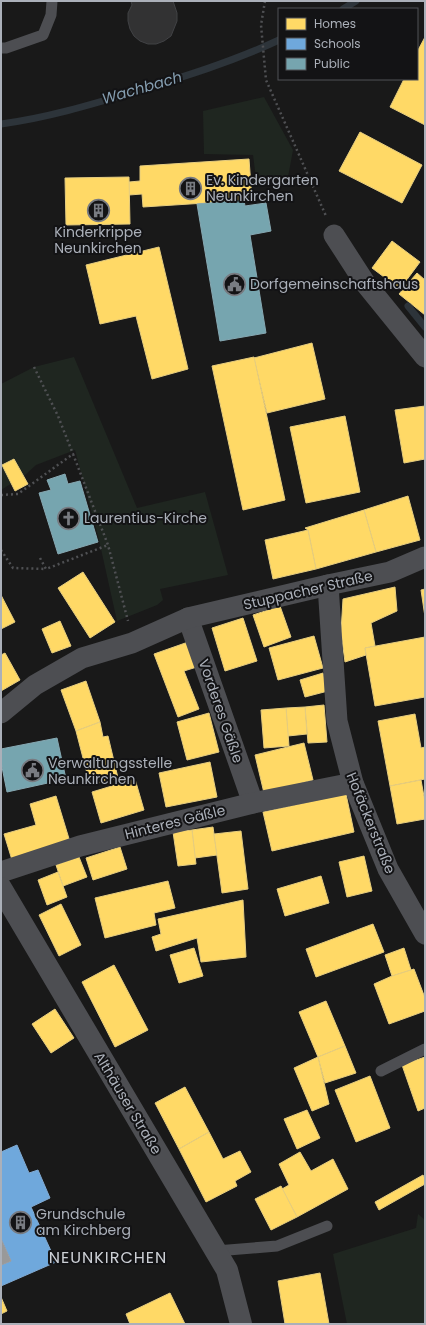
<svg xmlns="http://www.w3.org/2000/svg" width="426" height="1325" font-family="Poppins,sans-serif">
<style>
.green{fill:#1f2620}
.homes{fill:#ffd966;stroke:#e6cd7f}
.schools{fill:#6fa8dc;stroke:#81aad2}
.public{fill:#76a5af;stroke:#86a8b2}
.industry{fill:#999;stroke:#9ea0a3}
.lines{fill:none;stroke-linecap:round;stroke-linejoin:round}
.stream{stroke:#2d343a;stroke-width:7}
.building{fill:#323233;stroke:#414245}
.path{stroke:#4f5053;stroke-width:2.5;stroke-dasharray:2 3;stroke-linecap:butt}
.service{stroke:#4d4e52;stroke-width:11}
.minor{stroke:#4d4e52;stroke-width:21}
.tertiary{stroke:#4d4e52;stroke-width:22}
.labels{text-anchor:middle;stroke-width:4;stroke-linejoin:round;paint-order:stroke}
.poi-label{font-size:14px;fill:#abb0b9;stroke:#131315;text-anchor:start}
.street-label{font-size:14px;fill:#abb0b9;stroke:#131315}
.water-label{font-size:15px;font-style:italic;fill:#859eb1;stroke:#131315}
.quarter-label{font-size:16px;letter-spacing:1px;fill:#cccfd5;stroke:#131315}
</style>
<rect width="100%" height="100%" fill="#191919"/>
<g class="green">
<polygon points="264,97 293,150 288,177 256,178 253,155 204,154 203,111"/>
<polygon points="74,357 137,508 205,492 228,575 160,589 163,600 157,605 117,621 99,540 75,450 36,465 25,475 1,490 1,384 34,367"/>
<polygon points="418,1214 425,1220 425,1324 347,1324 333,1254 416,1228"/>
</g>
<g class="homes">
<polygon points="425,37 425,125 390,107 404,79 417,79 417,52"/>
<polygon points="360,132 422,165 402,203 339,171"/>
<polygon points="249,159 252,200 143,207 142,194 129,195 129,182 140,181 140,166"/>
<polygon points="129,177 130,224 66,225 65,178"/>
<polygon points="392,241 420,262 400,289 372,268"/>
<polygon points="159,247 188,369 152,379 136,316 100,324 86,265"/>
<polygon points="417,273 425,280 425,315 399,294"/>
<polygon points="312,343 325,399 267,413 254,358"/>
<polygon points="254,357 285,500 243,510 212,366"/>
<polygon points="425,406 425,459 404,463 395,410"/>
<polygon points="345,416 360,492 306,503 290,427"/>
<polygon points="14,459 28,484 15,491 2,465"/>
<polygon points="408,496 420,540 376,552 364,510"/>
<polygon points="364,510 376,552 316,569 308,530 305,528"/>
<polygon points="308,530 316,569 273,579 265,540"/>
<polygon points="83,572 115,622 90,638 58,588"/>
<polygon points="395,587 397,611 371,623 375,646 365,648 366,655 345,662 341,632 343,599"/>
<polygon points="425,589 425,617 421,590"/>
<polygon points="1,595 15,622 1,629"/>
<polygon points="280,606 291,637 264,647 253,615"/>
<polygon points="243,618 257,661 225,671 212,628"/>
<polygon points="60,621 71,646 52,653 42,629"/>
<polygon points="314,636 323,668 278,680 269,648"/>
<polygon points="425,637 425,697 375,706 365,648"/>
<polygon points="191,641 200,666 184,671 199,709 178,717 154,654"/>
<polygon points="5,653 20,680 1,691 1,655"/>
<polygon points="323,673 328,691 305,697 300,680"/>
<polygon points="86,681 100,722 76,731 61,690"/>
<polygon points="324,705 327,742 308,743 305,707"/>
<polygon points="305,707 307,734 288,736 286,708"/>
<polygon points="286,708 289,746 264,748 261,710"/>
<polygon points="209,713 219,752 187,760 177,722"/>
<polygon points="415,714 421,748 425,747 425,779 390,786 378,721"/>
<polygon points="100,722 103,737 108,736 118,778 90,785 76,731"/>
<polygon points="304,743 313,780 264,793 255,755"/>
<polygon points="210,762 217,797 166,807 159,773"/>
<polygon points="135,779 144,810 101,823 92,792"/>
<polygon points="421,780 425,802 425,819 397,824 390,786"/>
<polygon points="346,794 354,832 272,851 263,812"/>
<polygon points="56,796 70,842 12,860 4,834 36,825 30,804"/>
<polygon points="213,827 217,855 195,858 192,830"/>
<polygon points="192,830 196,864 178,866 173,832"/>
<polygon points="241,831 248,889 222,893 214,834"/>
<polygon points="120,847 127,869 93,880 86,858"/>
<polygon points="364,856 372,891 347,897 339,862"/>
<polygon points="79,857 87,877 63,886 56,865"/>
<polygon points="58,872 67,897 47,905 38,880"/>
<polygon points="321,876 329,903 285,916 277,889"/>
<polygon points="168,881 175,908 154,913 156,925 105,938 95,898"/>
<polygon points="243,900 246,957 201,962 197,938 156,951 152,937 161,934 158,919"/>
<polygon points="61,904 81,945 59,956 39,915"/>
<polygon points="373,924 384,952 316,977 306,949"/>
<polygon points="194,948 203,976 179,983 170,955"/>
<polygon points="404,948 411,970 392,976 385,955"/>
<polygon points="114,965 148,1030 115,1047 82,982"/>
<polygon points="414,969 425,998 425,1011 389,1024 374,984 392,976"/>
<polygon points="326,1001 345,1046 318,1057 299,1012"/>
<polygon points="55,1009 74,1038 51,1053 32,1024"/>
<polygon points="345,1046 356,1073 325,1083 318,1057"/>
<polygon points="318,1057 329,1104 312,1111 294,1068"/>
<polygon points="425,1057 425,1108 418,1111 402,1065"/>
<polygon points="370,1076 390,1128 356,1142 335,1090"/>
<polygon points="185,1087 209,1132 179,1149 155,1103"/>
<polygon points="307,1110 320,1138 297,1149 284,1119"/>
<polygon points="209,1132 223,1159 240,1151 251,1172 235,1181 237,1186 206,1202 179,1149"/>
<polygon points="300,1152 311,1171 333,1159 348,1189 297,1217 282,1189 289,1185 279,1164"/>
<polygon points="423,1175 425,1179 425,1184 379,1210 375,1202"/>
<polygon points="281,1186 297,1217 271,1230 255,1199"/>
<polygon points="320,1273 329,1324 285,1324 278,1281"/>
<polygon points="170,1293 185,1324 130,1324 126,1314"/>
<polygon points="1,1297 7,1311 1,1314"/>
</g>
<polygon class="schools" points="17,1145 29,1173 38,1170 50,1198 31,1207 56,1262 1,1286 1,1265 11,1261 1,1238 1,1152"/>
<g class="public">
<polygon points="244,200 245,206 266,203 271,231 250,235 266,333 220,341 197,204"/>
<polygon points="65,474 68,484 80,481 98,542 58,554 39,493 51,490 47,480"/>
<polygon points="57,738 66,779 7,792 1,762 1,749"/>
</g>
<polygon class="industry" points="1,1239 11,1261 1,1265"/>
<g class="lines">
<g class="stream">
<polyline points="343,9 356,1"/>
<path d="M 1,124 C 46,118 90,105 133,92 C 183,77 232,62 279,40"/>
<polyline points="408,306 425,327"/>
</g>
</g>
<polygon class="building" points="131,1 173,1 177,13 177,21 171,36 164,41 156,44 148,44 140,41 134,36 130,29 128,21 128,13 132,5"/>
<g class="lines">
<g class="path">
<polyline points="265,1 261,25 266,80 326,216"/>
<polyline points="34,367 58,416 73,454"/>
<polyline points="1,495 18,494 73,454 108,545 128,621"/>
<polyline points="1,550 13,568 46,569"/>
<polyline points="40,558 46,569 108,545"/>
</g>
<g class="service">
<polyline points="1,48 6,48 43,35 51,15 52,1"/>
<polyline points="381,1071 425,1049"/>
<polyline points="216,1251 277,1246 327,1226"/>
</g>
<g class="minor">
<polyline points="334,235 365,283 425,357"/>
<polyline points="328,585 337,721 353,783 388,869 425,934"/>
<polyline points="188,618 253,803"/>
<polyline points="1,713 35,685 82,658 132,643 188,618 328,585 390,572 425,557"/>
<polyline points="1,872 80,846 253,803 353,783"/>
</g>
<polyline class="tertiary" points="1,888 227,1270 241,1324"/>
</g>
<defs>
<symbol id="building-ring" viewBox="-11 -11 22 22"><circle r="9.5" fill="#131315" stroke="#787b81" stroke-width="1.5"/><path d="M-4-6H4V6H1V3H-1V6H-4ZM-2.5-4.3h1.7v1.8h-1.7ZM.8-4.3h1.7v1.8H.8ZM-2.5-1h1.7V.8h-1.7ZM.8-1h1.7V.8H.8Z" fill="#787b81"/></symbol>
<symbol id="civic-ring" viewBox="-11 -11 22 22"><circle r="9.5" fill="#131315" stroke="#787b81" stroke-width="1.5"/><path d="M-.6-6.5H3V-4.5H.6V-3L4-1V1h2V6H-6V1h2V-1L-.6-3ZM-1.2 2.5V6h2.4V2.5Z" fill="#787b81"/></symbol>
<symbol id="church-ring" viewBox="-11 -11 22 22"><circle r="9.5" fill="#131315" stroke="#787b81" stroke-width="1.5"/><path d="M-1.2-6h2.4v3.5h3.3v2.4h-3.3V6h-2.4V-.1h-3.3v-2.4h3.3Z" fill="#787b81"/></symbol>
</defs>
<g fill-rule="evenodd">
<use href="#building-ring" x="178" y="176" width="25" height="25"/>
<use href="#building-ring" x="86" y="198" width="25" height="25"/>
<use href="#civic-ring" x="222" y="272" width="25" height="25"/>
<use href="#church-ring" x="56" y="506" width="25" height="25"/>
<use href="#civic-ring" x="20" y="758" width="25" height="25"/>
<use href="#building-ring" x="8" y="1210" width="25" height="25"/>
</g>
<g class="labels">
<g class="poi-label">
<text x="206" y="185">Ev. Kindergarten<tspan x="206" dy="16">Neunkirchen</tspan></text>
<text x="98" y="237" text-anchor="middle">Kinderkrippe<tspan x="98" dy="16">Neunkirchen</tspan></text>
<text x="250" y="289">Dorfgemeinschaftshaus</text>
<text x="84" y="523">Laurentius-Kirche</text>
<text x="48" y="768">Verwaltungsstelle<tspan x="48" dy="16">Neunkirchen</tspan></text>
<text x="36" y="1219">Grundschule<tspan x="36" dy="16">am Kirchberg</tspan></text>
</g>
<g class="street-label">
<text transform="translate(308 590) rotate(-13)" y="5">Stuppacher Straße</text>
<text transform="translate(221 711) rotate(71)" y="5">Vorderes Gäßle</text>
<text transform="translate(175 822) rotate(-14)" y="5">Hinteres Gäßle</text>
<text transform="translate(371 823) rotate(68)" y="5">Hofäckerstraße</text>
<text transform="translate(128 1103) rotate(59)" y="5">Althäuser Straße</text>
</g>
<g class="water-label">
<text transform="translate(142 88) rotate(-16)" y="5">Wachbach</text>
</g>
<g class="quarter-label">
<text x="108" y="1263">NEUNKIRCHEN</text>
</g>
</g>
<rect width="426" height="1325" fill="none" stroke="#abb0b9" stroke-width="4"/>
<rect x="278" y="8" width="140" height="72" fill="#131315" stroke="#505257"/>
<rect x="286" y="18" width="20" height="12" fill="#ffd966" stroke="#505257"/>
<text x="314" y="28" font-size="12" fill="#abb0b9">Homes</text>
<rect x="286" y="38" width="20" height="12" fill="#6fa8dc" stroke="#505257"/>
<text x="314" y="48" font-size="12" fill="#abb0b9">Schools</text>
<rect x="286" y="58" width="20" height="12" fill="#76a5af" stroke="#505257"/>
<text x="314" y="68" font-size="12" fill="#abb0b9">Public</text>
</svg>
